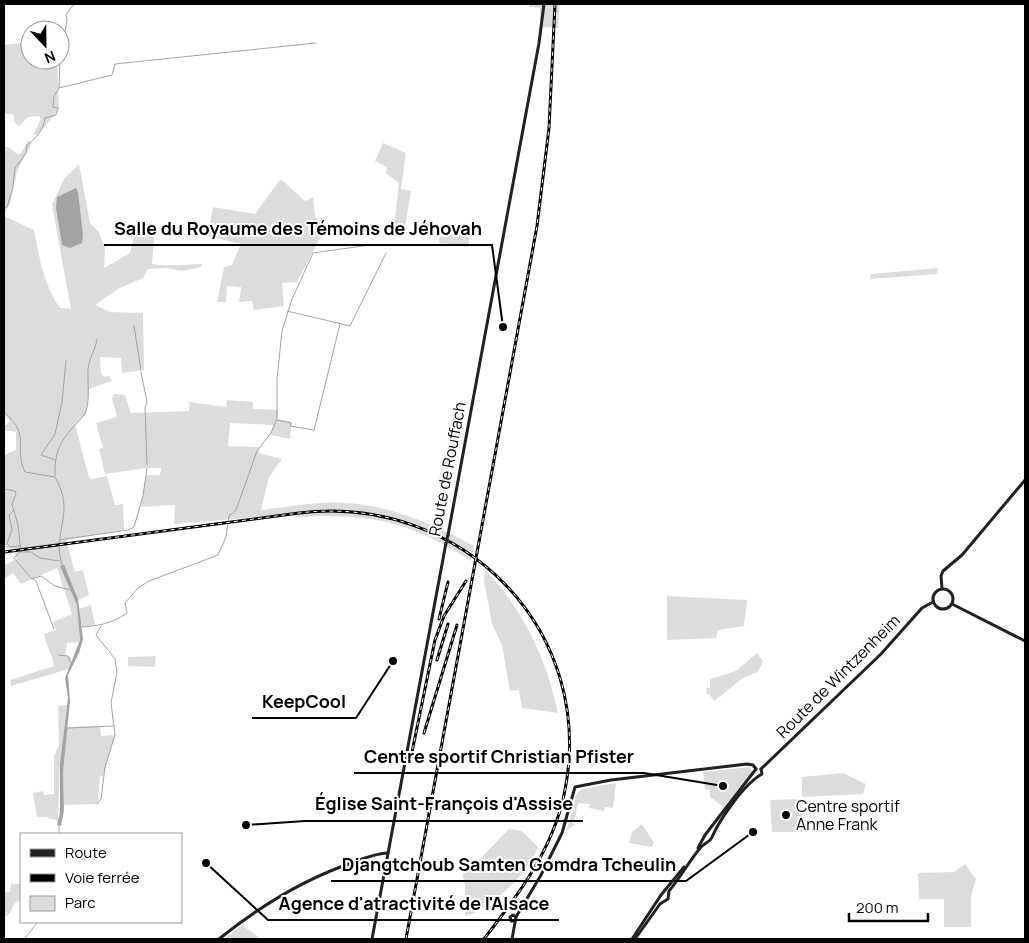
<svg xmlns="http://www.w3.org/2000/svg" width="1029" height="943" font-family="Manrope,sans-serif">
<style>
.green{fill:#dcdcdc}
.water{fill:#a3a3a3}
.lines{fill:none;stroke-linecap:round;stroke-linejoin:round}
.stream{stroke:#a3a3a3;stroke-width:1}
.secondary{stroke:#222;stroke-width:3}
.rail-casing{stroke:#000;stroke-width:3}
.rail{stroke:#fff;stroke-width:1;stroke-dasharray:4;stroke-linecap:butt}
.secondary-bridge{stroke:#222;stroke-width:3}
.poi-dot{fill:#000;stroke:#fff;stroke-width:2}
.labels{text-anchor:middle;stroke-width:4;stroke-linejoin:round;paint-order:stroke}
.street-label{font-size:16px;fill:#000;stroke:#fff}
.poi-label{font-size:16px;fill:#000;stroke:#fff;text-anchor:start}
.leader{fill:none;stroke:#000;stroke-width:2}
.callout-dot{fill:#000;stroke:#fff;stroke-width:2}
.callout-label{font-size:18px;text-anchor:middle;font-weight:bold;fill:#000;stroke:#fff;stroke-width:4;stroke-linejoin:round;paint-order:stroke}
</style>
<rect width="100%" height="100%" fill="#fff"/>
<g class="green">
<polygon points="530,4 560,4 558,28 540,27 540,8 529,7"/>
<polygon points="30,42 30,60 33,65 57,64 59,109 38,135 33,135 41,119 39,116 28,117 19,126 15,123 13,114 4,114 4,45"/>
<polygon points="28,140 32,143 17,171 10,204 4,214 4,146 10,148 17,154 21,154"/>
<polygon points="383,143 406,153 401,189 411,191 404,234 393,237 399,183 386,173 387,167 375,161"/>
<path d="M 79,164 L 90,223 L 99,232 L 105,248 L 104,268 L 130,253 L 138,222 L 155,227 L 152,264 C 169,267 184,264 202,264 L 201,267 L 182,271 L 167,268 L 148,269 L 143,278 L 118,289 L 95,305 L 110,312 L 143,313 L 144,370 L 122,373 L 121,358 L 100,357 L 101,373 L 104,377 L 109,376 L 112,381 L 89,389 L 86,414 L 75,424 L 89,478 L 92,479 L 107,476 L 115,505 L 123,504 L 124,530 L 66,540 L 75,572 L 83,570 L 89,595 L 76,601 L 78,609 L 91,605 L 95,625 L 79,627 L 80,642 L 67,643 L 65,655 L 71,657 L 72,668 L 11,686 L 10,680 L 54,666 C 53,654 45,645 44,634 L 56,630 L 53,622 L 72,614 L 57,568 L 21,584 L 13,573 L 4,579 L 4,565 L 17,559 L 13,549 L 4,548 L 4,455 L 16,450 L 16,432 L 4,430 L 4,427 L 10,421 L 4,414 L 4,216 L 34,230 C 39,256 44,286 60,308 L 71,309 L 52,205 L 64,179 Z"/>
<polygon points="282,180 305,201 313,197 315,217 326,227 297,282 282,283 284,306 254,310 252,301 239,302 241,287 227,286 226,302 217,302 224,267 232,265 241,244 208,236 213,207 255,214 279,181"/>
<polygon points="440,231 470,234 468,247 439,243"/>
<polygon points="938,268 937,274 870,279 871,274"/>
<path d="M 114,394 L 125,395 L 131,413 L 189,411 L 189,402 L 226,407 L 227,400 L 253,402 L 253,409 L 278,410 L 278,419 L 292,422 L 290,439 L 271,435 L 273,425 L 230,423 L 228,446 L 259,447 L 259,453 L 282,459 L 269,477 L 261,510 C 288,507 317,501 345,503 C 390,505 435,525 474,546 L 471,561 C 407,520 371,514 296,517 L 294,514 L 174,524 L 175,505 L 141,507 L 146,475 L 160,475 L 161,468 L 147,468 L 105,474 L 99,449 L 103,448 L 96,423 L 117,417 L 112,398 Z"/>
<path d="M 485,570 C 523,608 547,660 558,713 L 522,708 L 519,690 L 510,691 L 502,645 L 492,624 L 484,581 Z"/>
<polygon points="667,596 747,600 744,626 718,630 716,638 667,640"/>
<polygon points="757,653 763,661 758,672 743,678 714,701 709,694 707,695 706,688 710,688 710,679 736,671"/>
<polygon points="156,656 155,667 128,666 128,657"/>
<polygon points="67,705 60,763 58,821 46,817 37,817 33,793 43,791 44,795 54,794 54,757 59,745 58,706"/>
<polygon points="100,726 101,736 115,735 103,776 100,776 98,804 64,805 63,773 67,727"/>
<polygon points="750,767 752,772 724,807 710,797 710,790 705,789 703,772"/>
<polygon points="843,773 866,784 863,794 802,797 802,777"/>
<polygon points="616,783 613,808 605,807 604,811 589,808 590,804 580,803 577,806 575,820 572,820 572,823 576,824 566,831 577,793 582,789"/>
<polygon points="801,799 802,832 772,832 770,800"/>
<polygon points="642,824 654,843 652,847 629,843 632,832"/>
<path d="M 509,829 L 522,831 L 538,847 C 533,857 527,869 519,877 C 511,887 477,917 465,915 L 465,886 L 461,865 L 473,866 Z"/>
<polygon points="965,864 976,879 971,896 971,927 944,927 944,899 919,899 918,873 954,872"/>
<polygon points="11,884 21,884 21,900 15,903 10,913 4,918 4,892 10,892"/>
<polygon points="242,925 261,939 224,939"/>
</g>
<g class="water">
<polygon points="76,188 78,192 83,235 82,243 70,248 62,245 56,208 57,197"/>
<polygon points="64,565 78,599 83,639 79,653 68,675 70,701 63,773 64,810 61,826 57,825 60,812 60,763 68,698 65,678 80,640 77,605 60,566"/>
</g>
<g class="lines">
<g class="stream">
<polyline points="60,59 67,21 66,15 74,4"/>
<polyline points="59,88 112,75 115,64 316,43"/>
<path d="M 4,208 L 7,207 L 13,187 L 15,168 L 26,153 L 27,145 C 35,140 45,127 45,118 L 56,115 L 58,108 L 53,107 L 54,96 L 59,88 L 60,60"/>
<polyline points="287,311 350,326 386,253"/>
<polyline points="134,326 141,370"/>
<polyline points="141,372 147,402 145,408 147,465"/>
<path d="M 4,412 C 32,436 13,447 25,472 L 55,477 C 77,514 50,533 63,567"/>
<polyline points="277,420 291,423 290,426 314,430 340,324"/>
<polyline points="55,460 41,455 55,434 62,402 66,361"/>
<path d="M 55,476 C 54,444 65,437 84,415 C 91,406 87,379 88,369 C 89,358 96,349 97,339"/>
<polyline points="4,489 15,491 16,494 12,504 18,525 21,552 31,552 40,558 60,561"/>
<polyline points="14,510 9,515 12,530 7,543 10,547 20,546"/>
<polyline points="59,540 128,530 134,527 143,496 147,468"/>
<polyline points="20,552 14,558 32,579 41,576 55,586 71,590"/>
<polyline points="33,579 36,581 54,629"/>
<path d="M 82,627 C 99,626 113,623 127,613 L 125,603 L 138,588 L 149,581 L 218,555 L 226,537 L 229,516 L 236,510 L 257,451 L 271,433 L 277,418 L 277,379 L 282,331 L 292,299 L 313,253 L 370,245"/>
<polyline points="58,655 68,656 70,662"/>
<polyline points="68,728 113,726"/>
<polyline points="97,804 101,799 105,767 115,735 111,703 117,672 115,659 96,635 101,626"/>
<polyline points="59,826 59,834"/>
<polyline points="24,939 38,922"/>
</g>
<g class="secondary">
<polyline points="448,535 539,43 544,4"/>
<polyline points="942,588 941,576 943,571 962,555 1025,480"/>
<circle cx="943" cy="599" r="10"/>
<polyline points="952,604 1025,641"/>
<polyline points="761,769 881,654 922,608 933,602"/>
<polyline points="698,848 705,835 756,769"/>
<polyline points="515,921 511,921 510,917 513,915 516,917"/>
<path d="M 219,939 C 260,906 304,879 354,862 C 365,858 377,853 388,853"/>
<polyline points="372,939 446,543"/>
<polyline points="512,939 516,917 541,875 562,833 575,787 611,780 747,764 753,765 756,769"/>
<polyline points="632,939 661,895 684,867"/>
<path d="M 635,939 L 660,904 L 668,899 L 669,891 C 681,877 689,861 701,847 C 704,844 711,841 712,837 C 720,819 744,784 762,774 L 761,769"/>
</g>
<defs>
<g id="rail">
<path d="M 4,552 L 299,513 C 462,493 599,631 564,795 C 552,851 518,895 484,939"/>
<polyline points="439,619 448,582"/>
<polyline points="437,660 448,624"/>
<polyline points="424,733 457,625"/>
<polyline points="411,757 435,640 444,616 466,581"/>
<polyline points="406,939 537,226 549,128 555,4"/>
</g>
</defs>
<use href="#rail" class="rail-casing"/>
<use href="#rail" class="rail"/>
<polyline class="secondary-bridge" points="446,543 448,535"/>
</g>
<circle class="poi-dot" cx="786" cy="815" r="5"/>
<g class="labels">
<g class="street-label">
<text transform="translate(447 469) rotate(-79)" y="6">Route de Rouffach</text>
<text transform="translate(838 676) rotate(-45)" y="6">Route de Wintzenheim</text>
</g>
<g class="poi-label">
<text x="796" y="812">Centre sportif<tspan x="796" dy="18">Anne Frank</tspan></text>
</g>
</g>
<path class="leader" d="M503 327L492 245H104M393 661L356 718H252M723 786L644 773H354M246 825L305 821H583M753 832L686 881H331M206 863L268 920H559"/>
<g class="callout-dot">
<circle cx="503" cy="327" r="5"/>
<circle cx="393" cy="661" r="5"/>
<circle cx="723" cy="786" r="5"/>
<circle cx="246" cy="825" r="5"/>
<circle cx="753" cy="832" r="5"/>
<circle cx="206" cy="863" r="5"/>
</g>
<g class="callout-label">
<text x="298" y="235">Salle du Royaume des Témoins de Jéhovah</text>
<text x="304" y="708">KeepCool</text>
<text x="499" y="763">Centre sportif Christian Pfister</text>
<text x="444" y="810">Église Saint-François d'Assise</text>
<text x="509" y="871">Djangtchoub Samten Gomdra Tcheulin</text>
<text x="414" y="910">Agence d'atractivité de l'Alsace</text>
</g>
<rect width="1029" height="943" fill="none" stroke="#000000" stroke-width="10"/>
<rect x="20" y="833" width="162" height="90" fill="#ffffff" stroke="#999999"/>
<rect x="30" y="849" width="25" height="8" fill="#222222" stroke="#999999"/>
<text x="65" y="858" font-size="15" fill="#000000">Route</text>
<rect x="30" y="874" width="25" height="8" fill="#000000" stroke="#999999"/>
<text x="65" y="883" font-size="15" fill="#000000">Voie ferrée</text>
<rect x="30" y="896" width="25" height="15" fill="#dcdcdc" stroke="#999999"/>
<text x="65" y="908" font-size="15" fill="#000000">Parc</text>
<g transform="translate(45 45) rotate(158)"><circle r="24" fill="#ffffff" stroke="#999999"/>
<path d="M0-4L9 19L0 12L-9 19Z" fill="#000000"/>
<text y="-8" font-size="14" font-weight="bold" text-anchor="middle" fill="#000000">N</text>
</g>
<path d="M849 913v8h79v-8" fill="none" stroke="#000000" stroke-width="2.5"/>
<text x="856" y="913" font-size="15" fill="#000000" stroke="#ffffff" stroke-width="4" paint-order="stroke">200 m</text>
</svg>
